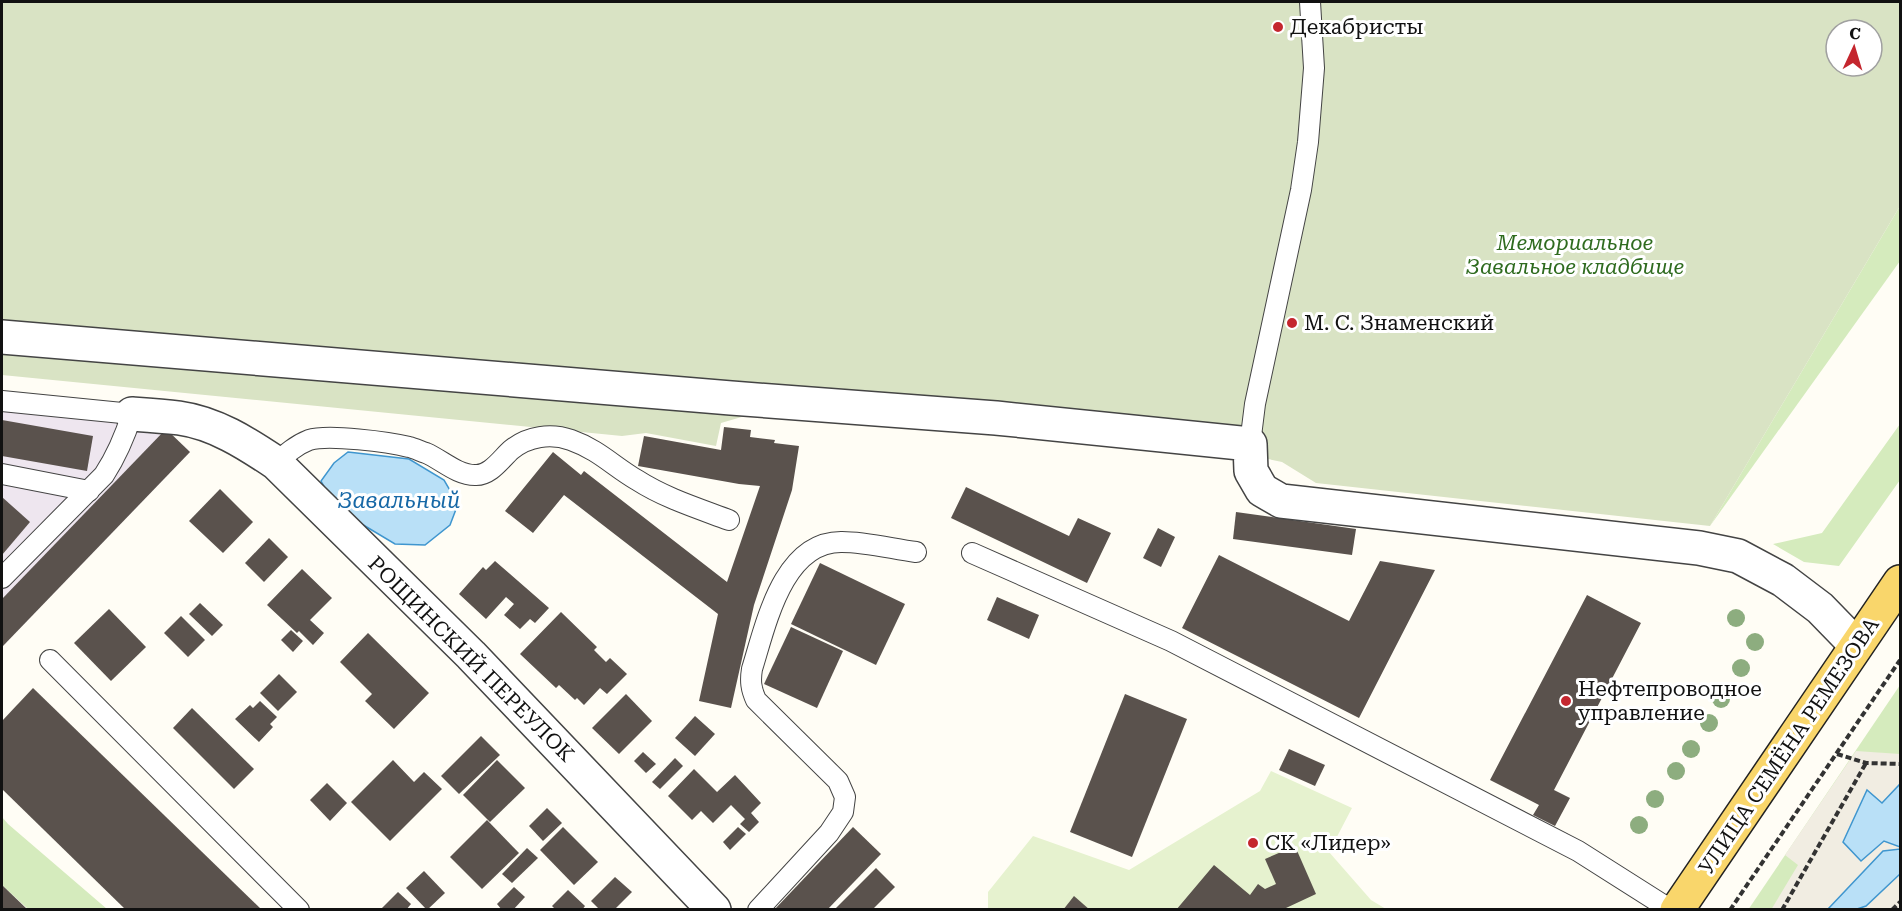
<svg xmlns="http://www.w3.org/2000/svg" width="1902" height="911" font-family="'Roboto Serif',serif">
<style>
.industrial{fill:#eee6ef}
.green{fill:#d5ebbd}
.cemetery{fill:#d9e3c4;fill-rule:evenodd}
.pitch{fill:#e6f2cf}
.plaza{fill:#f1ede2}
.water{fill:#b9e0f7;stroke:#3f96cf;stroke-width:1.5}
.building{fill:#5a524d}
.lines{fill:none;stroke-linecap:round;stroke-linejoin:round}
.lane-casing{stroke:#444;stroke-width:22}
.street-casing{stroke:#444;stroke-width:36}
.primary-casing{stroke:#222;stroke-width:36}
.path{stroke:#333;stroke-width:4;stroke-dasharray:6 3;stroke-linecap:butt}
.lane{stroke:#fff;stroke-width:20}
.street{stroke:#fff;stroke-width:33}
.primary{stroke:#f9d66b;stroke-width:33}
.tree{fill:#8dad7f}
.poi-dot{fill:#c4262e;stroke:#fff;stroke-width:2}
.labels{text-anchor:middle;stroke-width:6;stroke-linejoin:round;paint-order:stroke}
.poi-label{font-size:21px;fill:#111;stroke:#fff;text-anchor:start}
.park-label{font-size:21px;font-style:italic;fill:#2f6b1f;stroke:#fff}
.street-label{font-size:21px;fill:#111;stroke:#fff}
.water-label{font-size:22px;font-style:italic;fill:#1768a6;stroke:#fff}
</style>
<rect width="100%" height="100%" fill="#fffdf5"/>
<polygon class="industrial" points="2,410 166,429 190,452 2,647"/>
<g class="green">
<polygon points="1900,206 1900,261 1710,526"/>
<polygon points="1900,424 1900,480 1839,566 1804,562 1773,544 1822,533"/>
<polygon points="1900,685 1900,909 1748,910"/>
<polygon points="2,817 8,824 107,909 28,909 2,885"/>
</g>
<path class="cemetery" d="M 2,2 L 1900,2 L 1900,206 L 1710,526 L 1316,483 L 1282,462 L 1218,448 L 745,416 L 721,423 L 716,446 L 646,433 L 622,436 L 2,375 ZM 1836,30 L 1872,30 L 1872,66 L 1836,66 Z"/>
<polygon class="pitch" points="1271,771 1352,808 1329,852 1371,900 1386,909 988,910 988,892 1033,836 1129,870 1260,791"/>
<g class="plaza">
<polygon points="1856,751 1900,754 1900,784 1882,804 1867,790 1884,841 1900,847 1900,849 1883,852 1828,909 1771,910 1798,865 1785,855"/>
<polygon points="1900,874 1900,909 1857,910 1866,906"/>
</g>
<g class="water">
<polygon points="348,452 409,459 444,480 458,504 450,525 425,545 395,544 360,523 334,504 321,481 334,463"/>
<polygon points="1900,784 1900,847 1884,841 1861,861 1843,842 1867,790 1882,803"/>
<polygon points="1900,849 1900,874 1866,906 1857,909 1828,909 1883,851"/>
</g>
<g class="building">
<polygon points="2,420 93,436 87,471 2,456"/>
<polygon points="724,427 751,430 750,437 775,440 774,443 799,446 792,490 754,605 731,708 699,701 718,614 564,495 533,533 505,511 553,452 581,475 584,471 727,582 760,486 739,484 638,466 644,436 721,450"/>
<polygon points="166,429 190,452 2,647 2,599"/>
<polygon points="966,487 1069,536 1078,518 1111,533 1087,583 951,518"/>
<polygon points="220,489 253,522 223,553 189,521"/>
<polygon points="2,497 30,522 2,555"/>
<polygon points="1236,512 1356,529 1352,555 1233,539"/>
<polygon points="1158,528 1175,537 1161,567 1143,558"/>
<polygon points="269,538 288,557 264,582 245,563"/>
<polygon points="1219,555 1349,621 1380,561 1435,570 1359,718 1182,628"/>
<polygon points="495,561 549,608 535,623 530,619 520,629 504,615 514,604 506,597 486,619 459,594 483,567 486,570"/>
<polygon points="820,563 905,604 876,665 791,624"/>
<polygon points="302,569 332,598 310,620 324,633 313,645 299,631 297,633 267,605"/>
<polygon points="1587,595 1641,623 1554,790 1570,798 1555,826 1533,815 1539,805 1490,780"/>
<polygon points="997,597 1039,615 1029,639 987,620"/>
<polygon points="200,603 223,625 212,636 189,614"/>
<polygon points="109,609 146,647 111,681 74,643"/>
<polygon points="561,612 597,647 594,650 606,662 610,658 627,674 607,694 600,688 584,705 577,698 575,700 559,685 556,688 520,654"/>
<polygon points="181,616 205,640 188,657 164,633"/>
<polygon points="791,627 843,651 817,708 764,684"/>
<polygon points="291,630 303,641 293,652 281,640"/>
<polygon points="368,633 429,693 394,729 365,701 372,694 340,662"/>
<polygon points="279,674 297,692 278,711 260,693"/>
<polygon points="33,688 262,910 126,910 2,789 2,721"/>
<polygon points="626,694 652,721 619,754 592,728"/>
<polygon points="1125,694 1187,719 1132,857 1070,832"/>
<polygon points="260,701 277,717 270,724 273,727 259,742 235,719 250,705 253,708"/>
<polygon points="192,708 254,769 234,789 173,728"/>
<polygon points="695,716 715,734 695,756 675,738"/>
<polygon points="481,736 500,755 459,794 441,776"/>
<polygon points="1289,749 1325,765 1315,786 1279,770"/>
<polygon points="643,752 656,764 646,773 634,761"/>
<polygon points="675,758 683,766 660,789 652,782"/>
<polygon points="393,760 414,782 424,772 442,789 390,841 351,802"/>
<polygon points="497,760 525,788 490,822 463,795"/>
<polygon points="694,769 717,792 735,775 761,803 751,813 759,822 749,832 740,824 745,819 731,805 713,823 701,811 692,820 668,796"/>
<polygon points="327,783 347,803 330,821 310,800"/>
<polygon points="547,808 562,823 543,841 529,826"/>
<polygon points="487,820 519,853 482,889 450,857"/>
<polygon points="563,827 598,862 574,885 540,850"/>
<polygon points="738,827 746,834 730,850 723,842"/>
<polygon points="853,827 881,854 827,910 774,910"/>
<polygon points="1295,846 1316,894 1286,908 1289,910 1176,910 1214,865 1250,895 1258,884 1265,889 1276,884 1265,859"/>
<polygon points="527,848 538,858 512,883 502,874"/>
<polygon points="876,868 895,887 872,910 834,910"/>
<polygon points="424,871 445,893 427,910 406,888"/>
<polygon points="615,877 632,892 614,910 600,910 591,901"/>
<polygon points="2,885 28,910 2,910"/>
<polygon points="514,887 525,897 513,910 502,910 497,904"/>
<polygon points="568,890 585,906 582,910 556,910 552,906"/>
<polygon points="398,892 411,904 406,910 380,910"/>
<polygon points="1074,896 1090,910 1063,910"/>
</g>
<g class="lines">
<defs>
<g id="lane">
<path d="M 2,401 L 132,414 C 125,436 117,455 104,475 L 2,578"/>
<polyline points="1250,444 1255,404 1301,190 1308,142 1314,68 1310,2"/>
<path d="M 276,463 C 286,454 296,445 309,440 C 328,434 389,442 409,447 C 414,448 420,451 426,453 C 442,460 457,475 475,475 C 490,476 501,459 511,450 C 528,436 551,433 571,440 C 599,450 613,466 637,480 C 665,498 697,508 729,520"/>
<polyline points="2,474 89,491"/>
<polyline points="972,553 1171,641 1578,851 1671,910"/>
<polyline points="50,660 299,910"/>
<path d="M 758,910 L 829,833 L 843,812 L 845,797 L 838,781 L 756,700 C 751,689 750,681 752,669 C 766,624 783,541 842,542 C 866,542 893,549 916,552"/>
</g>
<g id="street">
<polyline points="2,337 731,398 996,418 1250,444 1251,471 1262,490 1281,501 1699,548 1738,556 1783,580 1820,608 1856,645"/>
<path d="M 132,414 C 147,415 163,416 179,418 C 215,423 246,443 276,463 L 471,655 L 714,910"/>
</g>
<polyline id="primary" points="1677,910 1900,582"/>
</defs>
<use href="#lane" class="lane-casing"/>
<use href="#street" class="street-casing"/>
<use href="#primary" class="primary-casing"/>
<g class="path">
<polyline points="1837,754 1866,763 1900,764"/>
<polyline points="1730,910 1900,660"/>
<polyline points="1782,910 1866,763"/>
<polyline points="1892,910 1900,902"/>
</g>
<use href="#lane" class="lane"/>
<use href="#street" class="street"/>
<use href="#primary" class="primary"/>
</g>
<g class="tree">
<circle cx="1736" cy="618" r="9"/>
<circle cx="1755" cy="642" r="9"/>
<circle cx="1741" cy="668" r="9"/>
<circle cx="1721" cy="699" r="9"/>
<circle cx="1709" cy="723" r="9"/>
<circle cx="1691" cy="749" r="9"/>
<circle cx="1676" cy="771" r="9"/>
<circle cx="1655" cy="799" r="9"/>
<circle cx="1639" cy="825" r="9"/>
</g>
<g class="poi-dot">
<circle cx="1278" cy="27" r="6"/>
<circle cx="1292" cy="323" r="6"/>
<circle cx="1566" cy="701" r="6"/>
<circle cx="1253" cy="843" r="6"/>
</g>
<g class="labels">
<g class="poi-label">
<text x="1290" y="34">Декабристы</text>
<text x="1304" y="330">М. С. Знаменский</text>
<text x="1578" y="696">Нефтепроводное<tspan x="1578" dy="24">управление</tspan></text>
<text x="1265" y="850">СК «Лидер»</text>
</g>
<g class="park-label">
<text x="1575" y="250">Мемориальное<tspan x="1575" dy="24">Завальное кладбище</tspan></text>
</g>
<g class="street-label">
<text transform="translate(471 659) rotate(45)" y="7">РОЩИНСКИЙ ПЕРЕУЛОК</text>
<text transform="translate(1789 746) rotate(-56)" y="7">УЛИЦА СЕМЁНА РЕМЕЗОВА</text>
</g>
<g class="water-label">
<text x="399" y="508">Завальный</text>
</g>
</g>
<rect width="1902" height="911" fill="none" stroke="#111111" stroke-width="6"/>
<g transform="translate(1854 48) rotate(4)"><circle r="28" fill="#ffffff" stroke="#a0a0a0" stroke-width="1.5"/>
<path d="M0-4.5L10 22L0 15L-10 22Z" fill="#c4262e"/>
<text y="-9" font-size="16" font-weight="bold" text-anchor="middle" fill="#111111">С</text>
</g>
</svg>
